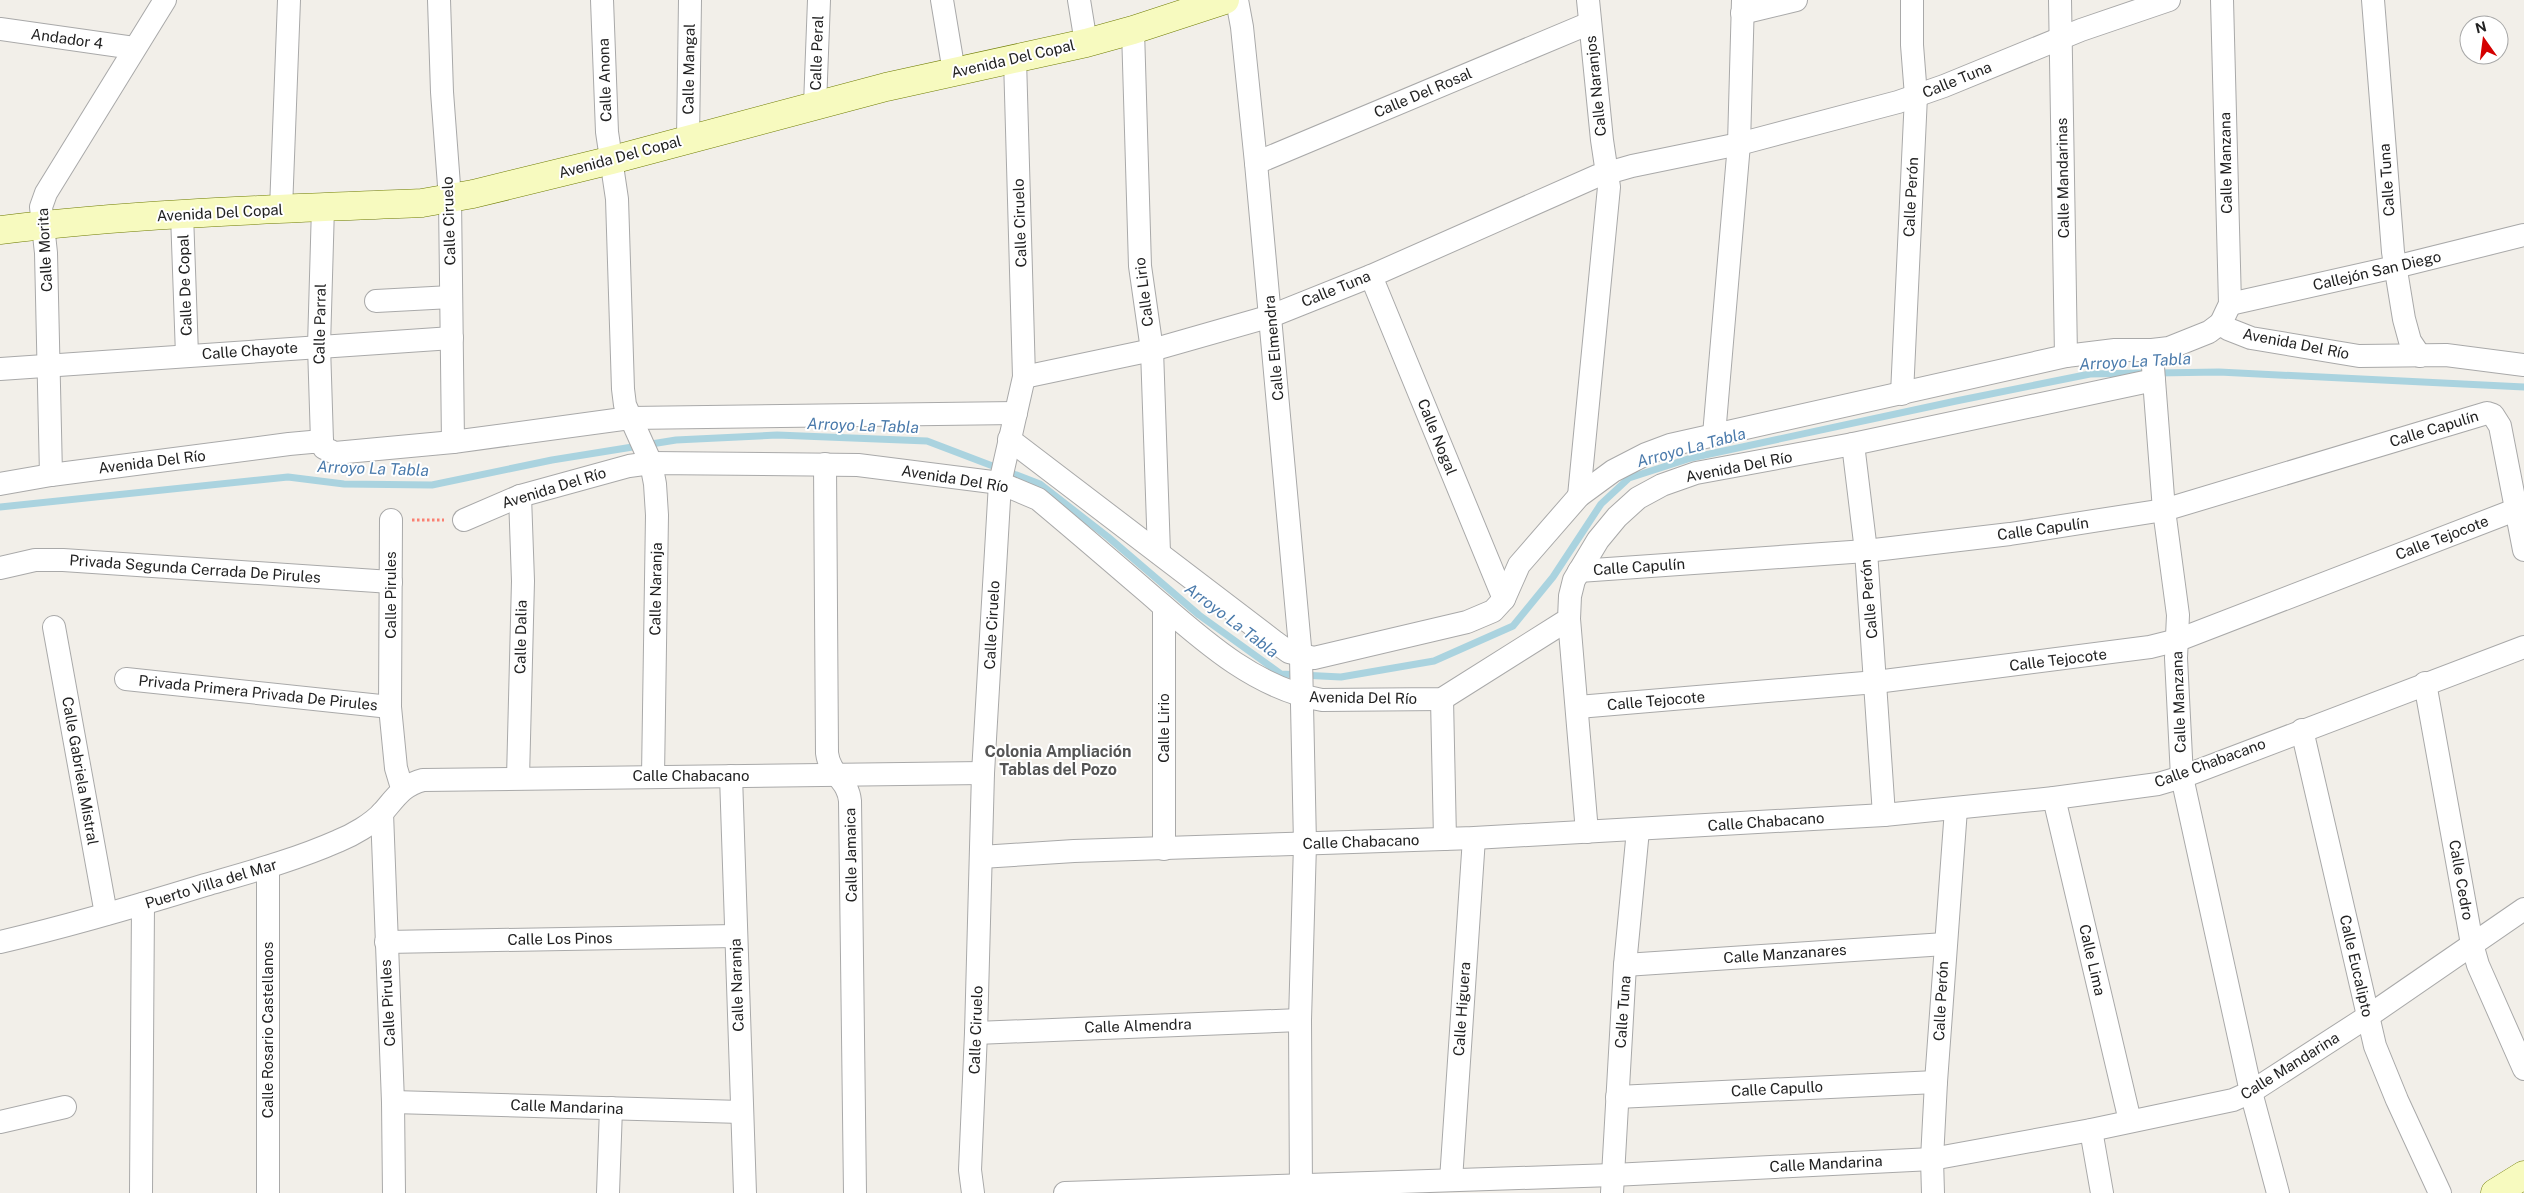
<svg xmlns="http://www.w3.org/2000/svg" width="2524" height="1193" font-family="'Public Sans',sans-serif">
<style>
.lines{fill:none;stroke-linecap:round;stroke-linejoin:round}
.stream{stroke:#aad3df;stroke-width:7}
.street-casing{stroke:#a9a9a9;stroke-width:24}
.secondary-casing{stroke:#707d05;stroke-width:29}
.path{stroke:#fa8072;stroke-width:3;stroke-dasharray:2.5 2.5;stroke-linecap:butt}
.street{stroke:#fff;stroke-width:22}
.secondary{stroke:#f7fabf;stroke-width:28}
.labels{text-anchor:middle;stroke-width:4;stroke-linejoin:round;paint-order:stroke}
.street-label{font-size:15px;fill:#222;stroke:#fff}
.water-label{font-size:16px;font-style:italic;fill:#4a7aab;stroke:#fff}
.neighbourhood-label{font-size:16px;font-weight:bold;fill:#555;stroke:#fff}
</style>
<rect width="100%" height="100%" fill="#f2efe9"/>
<g class="lines">
<g class="stream">
<polyline points="2156,373 2219,372 2524,387"/>
<polyline points="0,507 288,477 344,484 432,485 552,460 676,440 777,435 927,441 1040,484 1108,537 1199,615 1281,674 1341,677 1434,661 1513,626 1553,577 1601,504 1629,478 1691,458 1956,401 2090,374 2140,373"/>
</g>
<defs>
<g id="street">
<polyline points="439,0 442,92 450,199 453,442"/>
<polyline points="602,0 607,132 617,199 623,389 625,405 651,463 655,484 657,515 653,776"/>
<polyline points="942,0 954,72"/>
<polyline points="1079,0 1086,43"/>
<polyline points="1237,0 1242,27 1256,163 1301,658 1305,844 1300,1020 1301,1193"/>
<polyline points="2060,0 2066,356"/>
<polyline points="2373,0 2393,252 2404,319 2410,341 2420,356"/>
<polyline points="1742,13 1796,0"/>
<polyline points="0,29 134,48"/>
<polyline points="1133,30 1140,266 1152,350 1159,553"/>
<polyline points="815,105 819,0"/>
<polyline points="688,139 690,0"/>
<polyline points="1256,163 1590,23"/>
<polyline points="281,209 289,0"/>
<polyline points="182,214 187,355"/>
<polyline points="1371,276 1504,599"/>
<polyline points="376,301 451,297"/>
<polyline points="2230,304 2395,267 2524,235"/>
<polyline points="2221,323 2230,304 2222,0"/>
<polyline points="2153,367 2164,510 2178,615 2176,658 2182,777 2251,1092 2278,1193"/>
<polyline points="0,369 452,338"/>
<polyline points="1024,377 1152,350 1271,316 1371,276 1597,176 1632,166 1739,144 1898,102 1944,86 2081,30 2169,0"/>
<polyline points="1902,394 1916,96 1912,45 1912,0"/>
<polyline points="1714,435 1739,144 1743,0"/>
<polyline points="1009,439 1275,642 1289,652 1314,658 1467,622 1493,611 1504,599 1519,565 1579,496 1613,471 1646,454 1670,445 2066,356 2115,350 2152,350 2169,348 2209,332 2221,323 2228,329 2251,338 2359,356 2446,355 2524,365"/>
<polyline points="322,441 319,346 323,207"/>
<polyline points="1853,444 1866,551 1884,815"/>
<path d="M 825,464 L 827,753 C 830,776 848,779 850,801 L 855,1193"/>
<polyline points="51,475 46,253 41,207 46,193 165,0"/>
<polyline points="0,484 51,475 289,444 322,441 324,448 335,453 453,442 630,418 1016,413"/>
<polyline points="1579,496 1609,187 1602,140 1588,0"/>
<polyline points="391,520 390,707 396,768 402,788"/>
<path d="M 464,520 L 520,496 L 629,466 L 651,463 L 858,465 L 1000,483 L 1038,499 C 1074,529 1110,560 1146,591 C 1197,635 1252,688 1322,700 L 1442,699 L 1569,619 L 1570,596 L 1574,580 L 1598,540 L 1617,517 L 1638,498 L 1662,485 L 1696,473 L 1853,444 L 2154,380"/>
<polyline points="0,568 35,560 63,560 391,582"/>
<polyline points="1579,571 1866,551 2010,534 2164,510 2487,413 2493,415 2500,426 2524,550"/>
<polyline points="1164,607 1164,849"/>
<polyline points="1569,619 1587,832"/>
<polyline points="54,627 106,914"/>
<polyline points="126,679 390,707"/>
<polyline points="2425,683 2472,944 2478,965 2524,1069"/>
<polyline points="1442,699 1445,839"/>
<polyline points="1578,707 1876,682 2150,647 2178,640 2515,510"/>
<polyline points="2302,730 2375,1046 2397,1100 2440,1193"/>
<polyline points="731,776 745,1193"/>
<polyline points="518,778 523,581 520,496"/>
<polyline points="2054,798 2130,1121"/>
<polyline points="382,813 393,1102 394,1193"/>
<polyline points="981,857 1074,851 1474,838 1884,815 2054,798 2158,784 2182,777 2524,647"/>
<polyline points="268,867 268,1193"/>
<path d="M 0,942 C 69,926 137,906 205,885 C 250,872 295,860 338,841 C 353,835 372,824 383,812 C 396,797 403,785 423,780 L 983,773"/>
<polyline points="386,942 735,936"/>
<polyline points="1625,965 1945,944"/>
<polyline points="976,1033 1300,1020"/>
<polyline points="1617,1097 1936,1082"/>
<polyline points="393,1102 741,1112"/>
<polyline points="0,1122 65,1107"/>
<polyline points="2091,1130 2102,1193"/>
<polyline points="1451,1180 1474,838"/>
<polyline points="141,1193 143,904"/>
<polyline points="608,1193 611,1108"/>
<polyline points="973,1193 970,1170 976,1033 983,773 1000,483 1024,377 1015,59"/>
<polyline points="1065,1193 1613,1175 1932,1159 2091,1130 2233,1100 2251,1092 2367,1017 2524,909"/>
<polyline points="1612,1193 1625,965 1638,830"/>
<polyline points="1933,1193 1932,1159 1936,1082 1956,809"/>
</g>
<g id="secondary">
<path d="M 0,230 C 140,213 281,209 422,203 L 473,194 L 612,160 L 886,87 L 1086,43 L 1133,30 L 1225,0"/>
<polyline points="2495,1193 2524,1175"/>
</g>
</defs>
<use href="#street" class="street-casing"/>
<use href="#secondary" class="secondary-casing"/>
<polyline class="path" points="412,520 444,520"/>
<use href="#street" class="street"/>
<use href="#secondary" class="secondary"/>
</g>
<g class="labels">
<g class="street-label">
<text transform="translate(67 39) rotate(8)" y="5">Andador 4</text>
<text transform="translate(817 53) rotate(-88)" y="5">Calle Peral</text>
<text transform="translate(1013 59) rotate(-13)" y="5">Avenida Del Copal</text>
<text transform="translate(689 69) rotate(-89)" y="5">Calle Mangal</text>
<text transform="translate(605 80) rotate(-92)" y="5">Calle Anona</text>
<text transform="translate(1957 80) rotate(-22)" y="5">Calle Tuna</text>
<text transform="translate(1596 86) rotate(-96)" y="5">Calle Naranjos</text>
<text transform="translate(1423 93) rotate(-23)" y="5">Calle Del Rosal</text>
<text transform="translate(620 157) rotate(-15)" y="5">Avenida Del Copal</text>
<text transform="translate(2226 163) rotate(-91)" y="5">Calle Manzana</text>
<text transform="translate(2063 178) rotate(-91)" y="5">Calle Mandarinas</text>
<text transform="translate(2387 180) rotate(-94)" y="5">Calle Tuna</text>
<text transform="translate(1911 197) rotate(-87)" y="5">Calle Perón</text>
<text transform="translate(220 213) rotate(-3)" y="5">Avenida Del Copal</text>
<text transform="translate(449 221) rotate(-92)" y="5">Calle Ciruelo</text>
<text transform="translate(1020 223) rotate(-92)" y="5">Calle Ciruelo</text>
<text transform="translate(45 250) rotate(-93)" y="5">Calle Morita</text>
<text transform="translate(2377 271) rotate(-13)" y="5">Callejón San Diego</text>
<text transform="translate(185 285) rotate(-92)" y="5">Calle De Copal</text>
<text transform="translate(1336 289) rotate(-22)" y="5">Calle Tuna</text>
<text transform="translate(1144 292) rotate(-97)" y="5">Calle Lirio</text>
<text transform="translate(320 324) rotate(-89)" y="5">Calle Parral</text>
<text transform="translate(2296 344) rotate(11)" y="5">Avenida Del Río</text>
<text transform="translate(1274 348) rotate(-95)" y="5">Calle Elmendra</text>
<text transform="translate(250 351) rotate(-4)" y="5">Calle Chayote</text>
<text transform="translate(2434 429) rotate(-17)" y="5">Calle Capulín</text>
<text transform="translate(1437 437) rotate(68)" y="5">Calle Nogal</text>
<text transform="translate(152 462) rotate(-7)" y="5">Avenida Del Río</text>
<text transform="translate(1739 467) rotate(-11)" y="5">Avenida Del Río</text>
<text transform="translate(955 479) rotate(9)" y="5">Avenida Del Río</text>
<text transform="translate(554 488) rotate(-17)" y="5">Avenida Del Río</text>
<text transform="translate(2043 529) rotate(-8)" y="5">Calle Capulín</text>
<text transform="translate(2442 538) rotate(-21)" y="5">Calle Tejocote</text>
<text transform="translate(1639 567) rotate(-4)" y="5">Calle Capulín</text>
<text transform="translate(195 569) rotate(4)" y="5">Privada Segunda Cerrada De Pirules</text>
<text transform="translate(656 589) rotate(-89)" y="5">Calle Naranja</text>
<text transform="translate(391 595) rotate(-90)" y="5">Calle Pirules</text>
<text transform="translate(1869 599) rotate(-95)" y="5">Calle Perón</text>
<text transform="translate(992 625) rotate(-87)" y="5">Calle Ciruelo</text>
<text transform="translate(521 637) rotate(-89)" y="5">Calle Dalia</text>
<text transform="translate(2058 660) rotate(-7)" y="5">Calle Tejocote</text>
<text transform="translate(258 693) rotate(6)" y="5">Privada Primera Privada De Pirules</text>
<text transform="translate(1363 698) rotate(1)" y="5">Avenida Del Río</text>
<text transform="translate(1656 701) rotate(-5)" y="5">Calle Tejocote</text>
<text transform="translate(2179 702) rotate(-92)" y="5">Calle Manzana</text>
<text transform="translate(1164 728) rotate(-90)" y="5">Calle Lirio</text>
<text transform="translate(2210 763) rotate(-20)" y="5">Calle Chabacano</text>
<text transform="translate(80 771) rotate(80)" y="5">Calle Gabriela Mistral</text>
<text x="691" y="781">Calle Chabacano</text>
<text transform="translate(1766 822) rotate(-4)" y="5">Calle Chabacano</text>
<text transform="translate(1361 842) rotate(-2)" y="5">Calle Chabacano</text>
<text transform="translate(851 855) rotate(-91)" y="5">Calle Jamaica</text>
<text transform="translate(2461 880) rotate(80)" y="5">Calle Cedro</text>
<text transform="translate(211 884) rotate(-17)" y="5">Puerto Villa del Mar</text>
<text transform="translate(560 939) rotate(-1)" y="5">Calle Los Pinos</text>
<text transform="translate(1785 954) rotate(-4)" y="5">Calle Manzanares</text>
<text transform="translate(2092 960) rotate(77)" y="5">Calle Lima</text>
<text transform="translate(2356 966) rotate(77)" y="5">Calle Eucalipto</text>
<text transform="translate(737 985) rotate(-92)" y="5">Calle Naranja</text>
<text transform="translate(1941 1001) rotate(-87)" y="5">Calle Perón</text>
<text transform="translate(388 1003) rotate(-93)" y="5">Calle Pirules</text>
<text transform="translate(1462 1009) rotate(-86)" y="5">Calle Higuera</text>
<text transform="translate(1623 1012) rotate(-86)" y="5">Calle Tuna</text>
<text transform="translate(1138 1026) rotate(-2)" y="5">Calle Almendra</text>
<text transform="translate(268 1030) rotate(-90)" y="5">Calle Rosario Castellanos</text>
<text transform="translate(976 1030) rotate(-88)" y="5">Calle Ciruelo</text>
<text transform="translate(2290 1066) rotate(-32)" y="5">Calle Mandarina</text>
<text transform="translate(1777 1089) rotate(-3)" y="5">Calle Capullo</text>
<text transform="translate(567 1107) rotate(2)" y="5">Calle Mandarina</text>
<text transform="translate(1826 1164) rotate(-3)" y="5">Calle Mandarina</text>
</g>
<g class="water-label">
<text transform="translate(2135 361) rotate(-3)" y="6">Arroyo La Tabla</text>
<text transform="translate(863 425) rotate(2)" y="6">Arroyo La Tabla</text>
<text transform="translate(1691 447) rotate(-15)" y="6">Arroyo La Tabla</text>
<text transform="translate(373 468) rotate(2)" y="6">Arroyo La Tabla</text>
<text transform="translate(1232 620) rotate(37)" y="6">Arroyo La Tabla</text>
</g>
<g class="neighbourhood-label">
<text x="1058" y="757">Colonia Ampliación<tspan x="1058" dy="18">Tablas del Pozo</tspan></text>
</g>
</g>
<g transform="translate(2484 40) rotate(346)"><circle r="24" fill="#ffffff" stroke="#a7a7a7"/>
<path d="M0-4L9 19L0 12L-9 19Z" fill="#d40000"/>
<text y="-8" font-size="14" font-weight="bold" text-anchor="middle" fill="#222222">N</text>
</g>
</svg>
